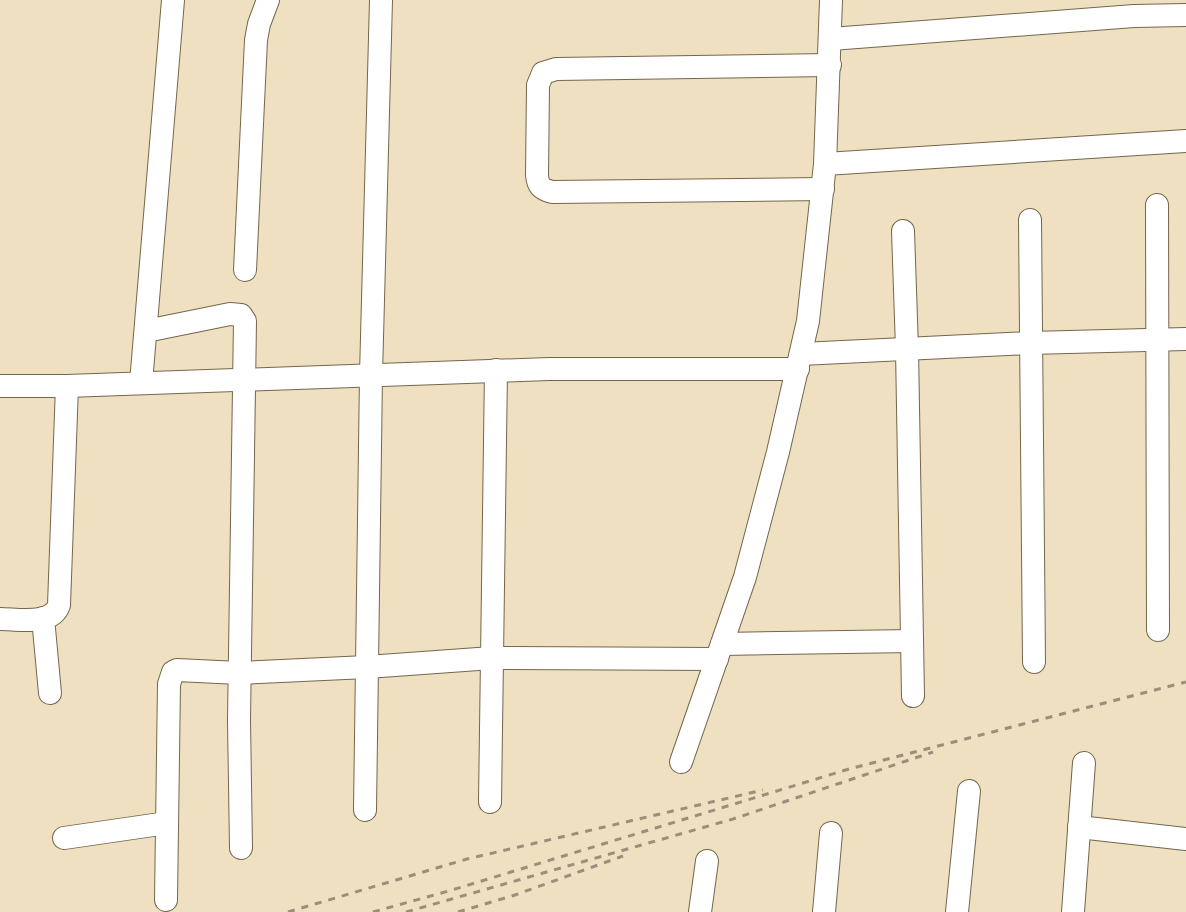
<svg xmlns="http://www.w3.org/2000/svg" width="1186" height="912" font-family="Raleway,sans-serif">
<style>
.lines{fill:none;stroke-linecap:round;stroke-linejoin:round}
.minor-casing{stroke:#74664b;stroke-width:24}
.minor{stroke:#fff;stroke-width:22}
.rail{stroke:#9a8f79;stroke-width:3;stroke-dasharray:7 7;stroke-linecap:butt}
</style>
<rect width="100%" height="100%" fill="#f0e0c2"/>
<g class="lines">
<defs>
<g id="minor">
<polyline points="831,39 1134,16 1186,15"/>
<polyline points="825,164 1186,141"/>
<path d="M 823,189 L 552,192 C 541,189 538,186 537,175 L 538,85 L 543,73 L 556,69 L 830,65"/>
<polyline points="1157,205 1158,630"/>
<polyline points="1030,220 1034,662"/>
<polyline points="903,231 907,349 913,696"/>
<polyline points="245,270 256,40 259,24 268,0"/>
<polyline points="146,331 230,314 241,315 245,321 239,720 241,848"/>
<polyline points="801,354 1030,343 1186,339"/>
<polyline points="141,383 173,0"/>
<polyline points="0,386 67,386 549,369 798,369"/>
<polyline points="43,618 50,693"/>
<path d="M 0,619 C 18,619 52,626 59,605 L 67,386"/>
<polyline points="722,644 912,641"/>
<polyline points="681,762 745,577 778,452 808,321 825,164 831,0"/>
<polyline points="490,802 496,370"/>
<polyline points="365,810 371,375 381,0"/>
<polyline points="1079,827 1186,839"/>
<polyline points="64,838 167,823"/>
<polyline points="166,900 169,684 173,672 177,670 239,673 367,667 492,658 717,659"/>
<polyline points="700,912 707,861"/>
<polyline points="824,912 831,833"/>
<polyline points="957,912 969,791"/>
<polyline points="1073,912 1084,763"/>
</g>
</defs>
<use href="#minor" class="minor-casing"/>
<use href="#minor" class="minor"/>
<g class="rail">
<polyline points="288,912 467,859 763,790"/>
<polyline points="373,912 452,890 849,769 1186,682"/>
<polyline points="406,912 733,819 933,752"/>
<polyline points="458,912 515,895 623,856"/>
</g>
</g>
</svg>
